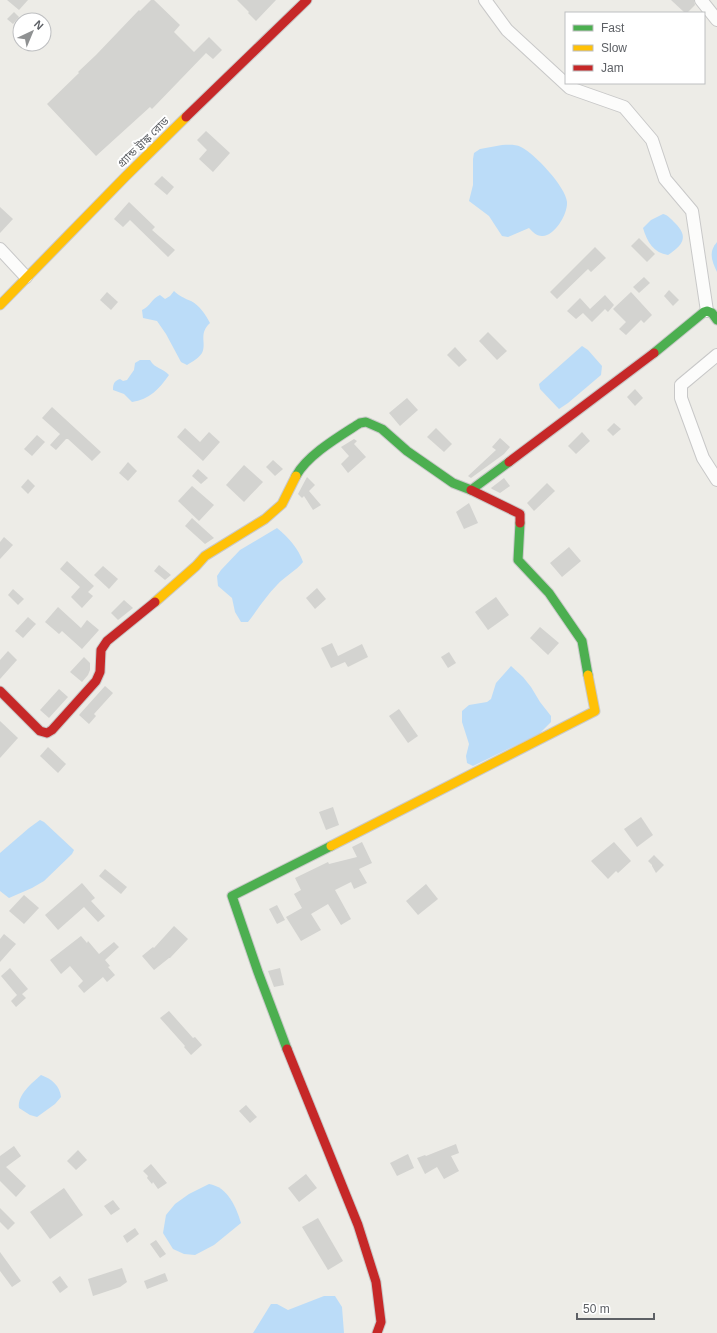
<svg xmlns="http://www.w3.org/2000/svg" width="717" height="1333" font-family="Arial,'Noto Sans Bengali',sans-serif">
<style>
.water{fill:#bbdcf8}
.building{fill:#d3d3d0}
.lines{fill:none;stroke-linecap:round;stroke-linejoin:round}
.street-casing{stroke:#c8c8c8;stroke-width:14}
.fast-casing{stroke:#c9c9c9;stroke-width:11}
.slow-casing{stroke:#c9c9c9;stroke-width:11}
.jam-casing{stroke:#c9c9c9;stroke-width:11}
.street{stroke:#fcfcfb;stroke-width:12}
.fast{stroke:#4caf50;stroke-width:9}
.slow{stroke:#ffc107;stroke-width:9}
.jam{stroke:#c62828;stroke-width:9}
.labels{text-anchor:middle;stroke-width:4;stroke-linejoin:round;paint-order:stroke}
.street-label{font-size:11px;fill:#5d6065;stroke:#fff}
</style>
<rect width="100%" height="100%" fill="#edece7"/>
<g class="water">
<path d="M 502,145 C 508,145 515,144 521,147 C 534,153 566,187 567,202 C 568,214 554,237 542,236 C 536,236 533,232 529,228 L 508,237 L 502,236 L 489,216 L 469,201 L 473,185 L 473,159 L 474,153 L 480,149 Z"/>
<path d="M 663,214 C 668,215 671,219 675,223 C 689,237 683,245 668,255 C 654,253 647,242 643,228 L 651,220 Z"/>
<path d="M 717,242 L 717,272 C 712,261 708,252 717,242 Z"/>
<path d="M 174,291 C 179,296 184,298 191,301 C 199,305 206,315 210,323 C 198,334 207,343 202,353 C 199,358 192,362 187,365 L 181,362 L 166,334 L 157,321 L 143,318 L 142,310 C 150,307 152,298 160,295 L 165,299 L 170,296 Z"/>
<polygon points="582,346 588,350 602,366 601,375 568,403 559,409 540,389 539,384"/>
<path d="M 140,360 L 150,360 C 155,369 163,368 169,375 C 160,388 149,400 132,402 L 124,394 L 113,390 C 113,384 114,381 120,379 L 123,381 L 127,380 L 134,370 L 135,363 Z"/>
<path d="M 277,528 C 288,537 299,549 303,562 C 296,571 285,576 277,585 C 266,596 258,609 248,622 L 241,622 L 235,612 L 232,598 L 218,586 L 217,576 L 221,570 L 240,550 Z"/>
<polygon points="511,666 523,677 531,687 540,702 551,716 551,722 539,734 473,766 467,763 466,756 469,744 462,722 462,711 469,705 487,702 491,699 496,683"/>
<polygon points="40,820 44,822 74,850 72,854 44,881 32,888 9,898 0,891 0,853 29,828"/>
<path d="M 41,1075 C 52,1079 60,1086 61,1097 L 55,1104 L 37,1117 L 30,1115 L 19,1108 C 17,1095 32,1083 41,1075 Z"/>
<path d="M 209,1184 C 228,1187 236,1207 241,1223 L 214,1245 L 195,1255 L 184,1254 L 173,1249 L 163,1233 L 166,1215 L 175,1204 L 189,1194 Z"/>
<polygon points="324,1296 335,1296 342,1307 344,1333 253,1333 271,1304 277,1304 288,1310"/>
</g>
<g class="building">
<polygon points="7,0 28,0 19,10"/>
<polygon points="151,0 154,0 180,25 174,32 194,52 209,37 222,50 213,59 206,53 152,109 150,107 96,156 47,104 79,73 78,72 96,55 139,10 140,11"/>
<polygon points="237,0 276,0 256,21 248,13 249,12"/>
<polygon points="671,0 694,0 695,5 687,13 685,13"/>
<polygon points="14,12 19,17 13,24 7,19"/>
<polygon points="206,131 230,153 213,172 199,159 207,150 197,140"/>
<polygon points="162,176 174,187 167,195 154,184"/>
<polygon points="129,202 155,227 152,230 175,250 168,257 130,220 123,227 114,219"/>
<polygon points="0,207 13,219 0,233"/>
<polygon points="639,238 655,254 647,262 631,246"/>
<polygon points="595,247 606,258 591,272 588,269 557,299 550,292"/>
<polygon points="644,277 650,283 639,293 633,287"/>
<polygon points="669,290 679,300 673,306 664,296"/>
<polygon points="107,292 118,302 111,310 100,300"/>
<polygon points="631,292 652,315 644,323 641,320 626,335 619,329 626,322 613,309"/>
<polygon points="605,295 614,305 608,312 605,309 592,322 583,313 576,319 567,311 580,298 590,309"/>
<polygon points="488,332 507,351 497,360 479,341"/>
<polygon points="455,347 467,360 459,367 447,355"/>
<polygon points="635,389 643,398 635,406 627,397"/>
<polygon points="407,398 418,410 400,426 389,413"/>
<polygon points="52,407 101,452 92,461 68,439 66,439 56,450 50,445 60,434 42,418"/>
<polygon points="614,423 621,429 613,436 607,430"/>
<polygon points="185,428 200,442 209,432 220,442 203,461 177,437"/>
<polygon points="436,428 452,444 444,452 427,437"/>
<polygon points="582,432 590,441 576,454 568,446"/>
<polygon points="37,435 45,442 32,456 24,449"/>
<polygon points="500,438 510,447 504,454 471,478 468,476 496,450 492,447"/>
<polygon points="354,439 357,441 354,444 366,457 348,473 341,464 349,456 341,447"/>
<polygon points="273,460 283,469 275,476 266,467"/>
<polygon points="128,462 137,471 128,481 119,473"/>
<polygon points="244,465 263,482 244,502 226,485"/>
<polygon points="198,469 208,478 201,484 192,476"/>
<polygon points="307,477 315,485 309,491 321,505 313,510 304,496 302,498 298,494"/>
<polygon points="504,478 510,486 500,493 492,489 491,488"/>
<polygon points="28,479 35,486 28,494 21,487"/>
<polygon points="547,483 555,491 534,511 527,503"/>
<polygon points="192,486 214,505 199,521 178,501"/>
<polygon points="469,503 478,523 464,529 456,512"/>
<polygon points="192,518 214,538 205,544 185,526"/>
<polygon points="4,537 13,545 0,559 0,542"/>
<polygon points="569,547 581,561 562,577 550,563"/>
<polygon points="67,561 94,586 88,592 93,596 82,608 71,597 80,587 60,569"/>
<polygon points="159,565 171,575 165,580 154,571"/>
<polygon points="103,566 118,579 109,589 94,575"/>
<polygon points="317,588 326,599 315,609 306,598"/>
<polygon points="13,589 24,599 18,605 8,595"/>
<polygon points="496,597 509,615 488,630 475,612"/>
<polygon points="124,600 133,608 118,620 111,613"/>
<polygon points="58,607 81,628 87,620 99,630 82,649 62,631 59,634 45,622"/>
<polygon points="28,617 36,624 23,638 15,631"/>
<polygon points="540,627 559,643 548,655 530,638"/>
<polygon points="332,643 338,656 362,644 368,657 348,667 345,662 331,668 321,648"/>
<polygon points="8,651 17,660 0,679 0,660"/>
<polygon points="449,652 456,663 448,668 441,657"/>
<polygon points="84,657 90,663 90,670 88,675 82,682 70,672"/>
<polygon points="105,686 113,693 94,714 96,716 89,724 79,715"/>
<polygon points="59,689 68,697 49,718 40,710"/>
<polygon points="399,709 418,736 408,743 389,716"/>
<polygon points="0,721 18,738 0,758"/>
<polygon points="48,747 66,764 58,773 40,756"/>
<polygon points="333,807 339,825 326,830 319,812"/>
<polygon points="641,817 653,835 637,847 624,829"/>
<polygon points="362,842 372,863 359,869 367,883 354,889 351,882 335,890 351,919 341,925 328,904 311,914 321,930 301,941 286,917 302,908 294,894 301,890 295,878 328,862 329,864 357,857 352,847"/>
<polygon points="614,842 631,861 618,873 616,871 608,879 591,861"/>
<polygon points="654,855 664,865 656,873 652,866 652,865 648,861"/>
<polygon points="105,869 127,887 121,894 99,876"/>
<polygon points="82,883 95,898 91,901 105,916 98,922 84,907 58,930 45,915"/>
<polygon points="426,884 438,899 418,915 406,901"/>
<polygon points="24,895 39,908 24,924 9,911"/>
<polygon points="277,905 285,920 277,924 269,909"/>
<polygon points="174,926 188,939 170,958 169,958 154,970 142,956 153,947 154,948"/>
<polygon points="4,934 16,944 0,962 0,939"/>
<polygon points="81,936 87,943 88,941 99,954 114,942 119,947 105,960 110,966 108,967 115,975 107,982 103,977 84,993 78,986 83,981 70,966 61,974 50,960"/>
<polygon points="10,968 28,989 22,994 26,998 16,1007 11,1001 17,995 1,976"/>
<polygon points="280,968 284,985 274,987 268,971"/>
<polygon points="169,1011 193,1038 195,1037 202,1045 191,1055 184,1047 185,1046 160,1018"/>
<polygon points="246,1105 257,1117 250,1123 239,1111"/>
<polygon points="456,1144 459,1153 451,1156 459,1171 444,1179 437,1167 425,1174 417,1158 425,1155 426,1156"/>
<polygon points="14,1146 21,1156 6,1167 26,1186 16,1197 0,1181 0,1156"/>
<polygon points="78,1150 87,1160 76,1170 67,1161"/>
<polygon points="408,1154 414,1168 397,1176 390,1163"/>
<polygon points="151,1164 167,1183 158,1189 153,1182 152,1184 147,1178 148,1176 143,1171"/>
<polygon points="306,1174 317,1188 299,1202 288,1188"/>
<polygon points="64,1188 83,1215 50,1239 30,1212"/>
<polygon points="113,1200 120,1209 111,1215 104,1206"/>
<polygon points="0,1208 15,1223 8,1230 0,1222"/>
<polygon points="318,1218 343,1261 328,1270 302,1227"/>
<polygon points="135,1228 139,1234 127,1243 123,1236"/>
<polygon points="156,1240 166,1254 160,1258 150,1244"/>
<polygon points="0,1252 21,1281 12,1287 0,1271"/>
<polygon points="122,1268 127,1282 120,1287 93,1296 88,1279"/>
<polygon points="165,1273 168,1281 147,1289 144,1281"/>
<polygon points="60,1276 68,1287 60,1293 52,1282"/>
</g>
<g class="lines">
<defs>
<g id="street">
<polyline points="485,0 507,30 570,88 624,107 652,140 665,179 692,211 707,311"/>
<polyline points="701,0 717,20"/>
<polyline points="0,249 26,277"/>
<polyline points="717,355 681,385 681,398 703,458 717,480"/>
</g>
<g id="fast">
<polyline points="654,353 704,312 707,311 712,313 717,320"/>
<path d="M 296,476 C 307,455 340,436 360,423 L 366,422 L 382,429 L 407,451 L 453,483 L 471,490 L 509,462"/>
<polyline points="520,523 518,560 549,593 582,641 588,675"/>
<polyline points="287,1049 258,972 232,896 331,846"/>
</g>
<g id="slow">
<polyline points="0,305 126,176 186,117"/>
<polyline points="155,602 196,566 205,556 265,519 282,504 296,476"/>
<polyline points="331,846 595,711 588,675"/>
</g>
<g id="jam">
<polyline points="186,117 307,0"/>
<polyline points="509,462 654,353"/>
<polyline points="471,490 520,514 520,523"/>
<polyline points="0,691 40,731 47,733 52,730 96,681 100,672 101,650 107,641 155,602"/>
<polyline points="287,1049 358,1225 376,1282 381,1322 377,1333"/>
</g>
</defs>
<use href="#street" class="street-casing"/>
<use href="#fast" class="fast-casing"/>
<use href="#slow" class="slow-casing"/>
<use href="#jam" class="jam-casing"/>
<use href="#street" class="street"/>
<use href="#fast" class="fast"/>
<use href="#slow" class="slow"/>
<use href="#jam" class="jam"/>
</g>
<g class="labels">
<g class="street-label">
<text transform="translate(143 142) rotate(-44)" y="4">গ্র্যান্ড ট্রাঙ্ক রোড</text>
</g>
</g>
<rect x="565" y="12" width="140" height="72" fill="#ffffff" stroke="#bebfc1"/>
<rect x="573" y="25" width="20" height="6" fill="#4caf50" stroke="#bebfc1"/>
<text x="601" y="32" font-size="12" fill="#5d6065">Fast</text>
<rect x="573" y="45" width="20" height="6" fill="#ffc107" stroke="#bebfc1"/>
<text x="601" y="52" font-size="12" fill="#5d6065">Slow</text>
<rect x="573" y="65" width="20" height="6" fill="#c62828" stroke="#bebfc1"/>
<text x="601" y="72" font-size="12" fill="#5d6065">Jam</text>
<g transform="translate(32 32) rotate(44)"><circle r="19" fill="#ffffff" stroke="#bebfc1"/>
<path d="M0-3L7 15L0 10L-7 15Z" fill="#8f9192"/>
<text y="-6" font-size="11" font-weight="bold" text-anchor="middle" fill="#5d6065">N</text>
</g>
<path d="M577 1313v6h77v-6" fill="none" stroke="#5d6065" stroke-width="2"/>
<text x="583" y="1313" font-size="12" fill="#5d6065" stroke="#ffffff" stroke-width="3" paint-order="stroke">50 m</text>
</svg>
